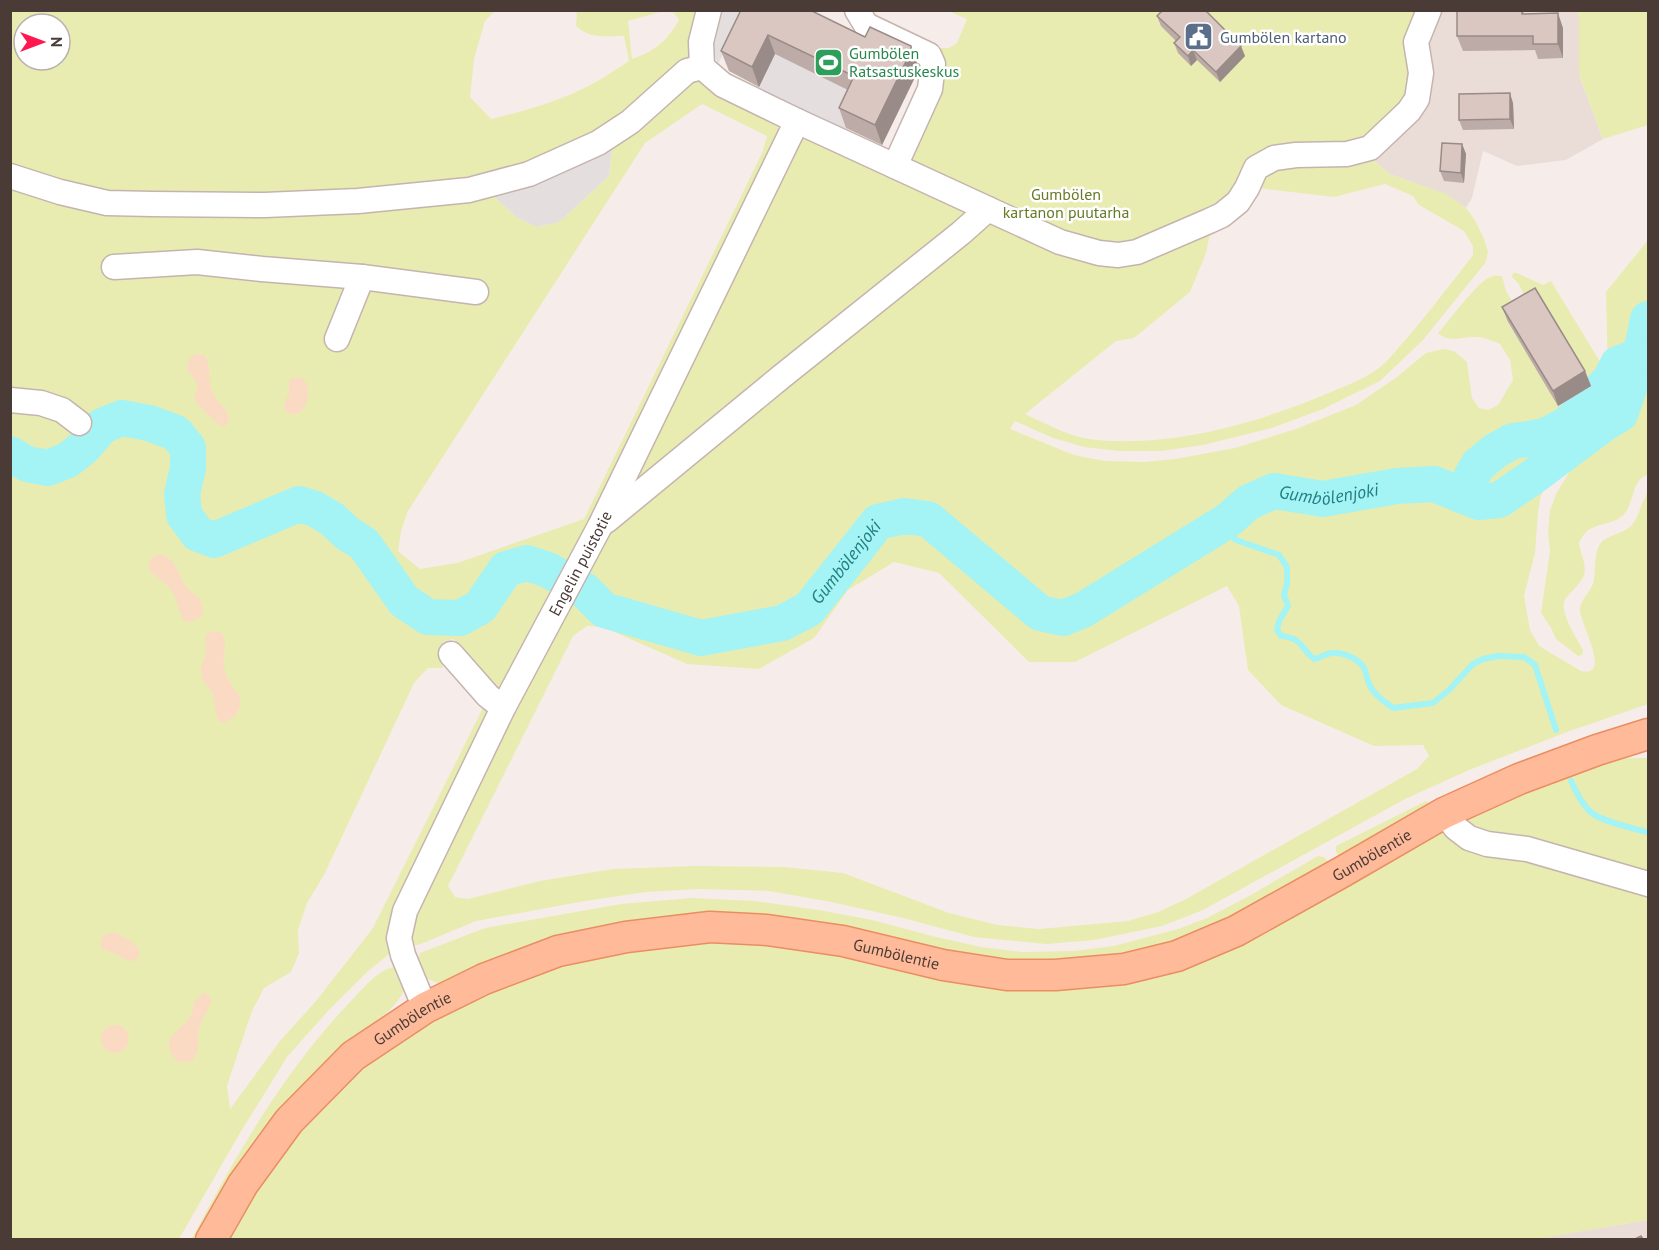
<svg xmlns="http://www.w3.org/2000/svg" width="1659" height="1250" font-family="'PT Sans',sans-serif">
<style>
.residential{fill:#eaddd7}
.green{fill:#e8ecb1;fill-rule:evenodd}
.sand{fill:#fbdac4}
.parking{fill:#e4dfde}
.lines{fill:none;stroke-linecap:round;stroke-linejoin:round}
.stream{stroke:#a4f3f5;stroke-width:6}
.river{stroke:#a4f3f5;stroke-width:36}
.minor-casing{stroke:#c5b4ae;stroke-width:27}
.major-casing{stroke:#eb8d63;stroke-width:33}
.minor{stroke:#fff;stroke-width:24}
.major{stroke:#ffba99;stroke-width:30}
.wall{fill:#bcaba6}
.shaded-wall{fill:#998b87}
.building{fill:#dbc7c1;stroke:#998b87;stroke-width:1.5}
.labels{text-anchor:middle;stroke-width:5;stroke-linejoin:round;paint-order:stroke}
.service-label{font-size:16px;fill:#4e5e75;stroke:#fff;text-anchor:start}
.leisure-label{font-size:16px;fill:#27864d;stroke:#fff;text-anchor:start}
.park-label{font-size:16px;fill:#667a25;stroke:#fff}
.street-label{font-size:16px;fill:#4a3b37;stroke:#fff}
.water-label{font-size:18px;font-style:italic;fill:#217e81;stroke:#fff}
</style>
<rect width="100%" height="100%" fill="#f6edea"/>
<g class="residential">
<polygon points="1421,11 1577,11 1579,16 1579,75 1603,139 1566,160 1517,166 1483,151 1472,198 1466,208 1445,194 1389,174 1372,158"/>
<polygon points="1648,1220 1648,1239 1530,1239"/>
</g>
<g class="green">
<path d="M 972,10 L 1421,11 L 1413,79 L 1403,106 L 1372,158 L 1389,174 L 1446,194 L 1466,208 L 1475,220 L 1484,239 L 1488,251 L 1486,262 L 1423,340 L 1380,381 L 1323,409 L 1272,428 L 1203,445 L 1161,451 L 1118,451 L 1084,447 L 1053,438 L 1015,421 L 1010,429 L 1074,455 L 1105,461 L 1145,462 L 1175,459 L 1235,448 L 1296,429 L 1356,405 L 1397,377 L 1426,353 L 1443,349 L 1454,351 L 1467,362 L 1472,398 L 1479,408 L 1488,410 L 1498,405 L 1513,380 L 1510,360 L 1500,344 C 1493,341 1484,337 1476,337 C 1462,336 1450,344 1438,333 C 1451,319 1473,287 1488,278 C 1493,275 1497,275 1502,276 L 1506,291 L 1520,315 L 1508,323 L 1559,405 L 1590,385 L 1531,308 L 1518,283 L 1512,277 L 1513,273 L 1517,273 L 1543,285 L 1551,281 L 1608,375 L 1606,292 L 1648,240 L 1648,475 C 1632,479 1634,502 1625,513 C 1616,525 1599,522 1587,531 C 1584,534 1581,539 1579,542 C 1580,553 1587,564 1584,575 C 1581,583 1572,591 1566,598 C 1557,610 1577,638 1583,650 L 1582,655 L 1578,656 L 1556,639 L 1551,628 L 1541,613 L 1550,551 L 1548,532 L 1550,510 L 1556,494 L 1570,471 L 1562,465 L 1544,487 L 1540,499 L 1538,512 L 1535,553 L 1524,596 L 1530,630 L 1539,646 L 1581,671 C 1614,678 1577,619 1580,607 C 1583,596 1593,590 1594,579 C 1596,567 1593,548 1604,540 C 1613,534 1624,533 1632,525 C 1640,515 1641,502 1648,492 L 1648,704 L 1567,732 L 1469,770 L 1405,799 L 1203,910 L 1162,926 L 1094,940 L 1046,944 L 974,937 L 903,918 L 831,902 L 769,891 L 699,889 L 646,892 L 585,901 L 476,921 L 421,944 L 416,945 L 411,944 L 410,923 L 797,140 L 805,133 L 910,161 L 937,103 L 942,60 L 944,54 L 938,48 L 949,48 L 957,43 L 967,19 L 948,11 L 967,11 L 971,12 ZM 1385,184 L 1413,196 L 1419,205 L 1464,231 L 1473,246 L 1473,255 C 1449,286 1425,318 1399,347 C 1393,354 1387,362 1380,367 C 1366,378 1348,385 1331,392 C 1261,422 1175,447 1097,440 C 1071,438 1049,425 1025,414 L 1116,341 L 1134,338 L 1190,292 L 1206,253 L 1211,228 L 1257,188 L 1334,197 ZM 894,562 L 939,573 L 1029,662 L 1075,662 L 1227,586 L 1239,606 L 1248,670 L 1281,705 L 1374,746 L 1423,745 L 1429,756 L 1417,769 L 1186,899 L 1158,912 L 1128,921 L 1039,929 L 998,925 L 949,913 L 843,873 L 784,867 L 695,866 L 613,869 L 540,881 L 468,899 L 455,897 L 448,886 L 573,636 L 587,626 L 603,627 L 687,664 L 759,669 L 814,638 L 848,590 Z"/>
<path d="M 11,11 L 495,11 L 485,21 L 474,59 L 470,97 L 491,119 C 520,112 550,104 576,92 C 595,84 612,72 629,61 L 624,36 C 607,36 589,39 576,26 L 577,11 L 703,11 L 701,22 L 688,63 L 642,105 L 492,195 L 518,218 L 537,227 L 559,222 L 609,176 L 612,149 L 630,137 L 660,104 L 695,80 L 710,82 L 774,116 L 779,129 L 779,145 L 502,698 L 484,684 L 462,646 L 453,639 L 445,641 L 439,647 L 443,668 L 428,668 L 414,683 L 324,875 L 307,903 L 298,930 L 299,953 L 291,972 L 264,988 L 252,1011 L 227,1086 L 230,1109 L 280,1041 L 316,1001 L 373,928 L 485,704 L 492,707 L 393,951 L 367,972 L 328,1011 L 287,1057 L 237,1138 L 179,1239 L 11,1239 ZM 664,11 L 674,13 L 679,20 C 666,42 656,50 632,59 L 628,21 ZM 24,24 L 60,24 L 60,60 L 24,60 ZM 702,104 L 767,136 L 762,153 L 584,519 L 457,563 L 420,569 L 398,551 L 401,531 L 408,511 L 645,143 Z"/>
<polygon points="1577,11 1648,11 1648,125 1603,139 1579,75 1579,16"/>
<polygon points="1610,758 1648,758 1648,1220 1530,1240 227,1240 256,1189 300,1129 362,1065 431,1019 488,989 561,963 626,947 710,940 764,941 1082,987 1472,813"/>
<path d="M 1426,801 L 1432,805 L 1342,859 C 1337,855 1335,852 1336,846 Z"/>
<path d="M 1318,856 C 1325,856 1328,860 1329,867 L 1184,941 L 1093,962 L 1005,963 L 777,920 L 437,983 L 428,979 L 418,959 L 420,953 L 485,928 L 621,904 L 692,898 L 755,901 L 819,910 L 872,920 L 932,936 L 981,947 L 1022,952 L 1074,951 L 1114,946 L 1178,929 L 1207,918 L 1249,896 Z"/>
<path d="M 394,967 L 399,969 C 403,977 405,982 403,991 C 399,1010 347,1043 330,1058 C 318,1069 305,1081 295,1094 C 259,1139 230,1190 200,1239 L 191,1240 C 236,1155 284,1071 351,1001 C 363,989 376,971 394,967 Z"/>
</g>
<g class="sand">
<path d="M 198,354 L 204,355 C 213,367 207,380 213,393 C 218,407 229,405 229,422 L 225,426 C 224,426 222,426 221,426 C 217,424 195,403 195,399 C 194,394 198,390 197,385 C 193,372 180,371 192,356 Z"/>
<path d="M 300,377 C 319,388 303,425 285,411 C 284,405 284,400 289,395 L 289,381 L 293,378 Z"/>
<path d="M 155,555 L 164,555 L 172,561 L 178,571 L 186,587 L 200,599 L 203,609 L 201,617 L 193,621 L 185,622 C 178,612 179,605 174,595 C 169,584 158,578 149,571 L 149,561 Z"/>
<path d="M 212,631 L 222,633 C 229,649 222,651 224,665 C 225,673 228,681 233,687 C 234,689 238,693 239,695 C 244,708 234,721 221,723 L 216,715 L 213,694 L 202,679 L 201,669 L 206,653 L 205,636 Z"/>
<path d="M 113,932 C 123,936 137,942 140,953 L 136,960 C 126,963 125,958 116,954 C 111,952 106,951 101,948 C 99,938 103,934 113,932 Z"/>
<path d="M 204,993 L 209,995 L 211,1001 C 209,1011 201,1019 199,1029 C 196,1041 202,1052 190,1062 L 177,1061 C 156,1037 181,1032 190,1017 C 196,1005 190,1001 204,993 Z"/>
<circle cx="115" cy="1039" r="14"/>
</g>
<g class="parking">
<polygon points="717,11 738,11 741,13 740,21 718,64 712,50"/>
<polygon points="775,54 862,96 844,133 758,89"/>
<polygon points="612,149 609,176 559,222 537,227 518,218 492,195 532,184"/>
</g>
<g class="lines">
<g class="stream">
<path d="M 1220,525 L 1236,540 L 1279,555 L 1287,567 L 1287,584 L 1284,595 L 1288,606 L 1279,621 L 1277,630 L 1281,636 C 1303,638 1300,648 1314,659 C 1321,658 1326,653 1332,653 C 1344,652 1360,659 1365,670 C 1367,675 1367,680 1369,684 C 1374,695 1384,701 1393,708 L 1433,703 L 1449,690 L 1473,664 L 1483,659 L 1498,656 L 1524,657 L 1535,665 L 1556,730"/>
<path d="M 1571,781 C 1577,793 1582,805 1592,813 C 1604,822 1628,827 1643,831 L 1648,832"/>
</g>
<g class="river">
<path id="s1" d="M 10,454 L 27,464 L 48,468 L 68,460 L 84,447 L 102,426 L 122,418 L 149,423 L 176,433 L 188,448 L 188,468 L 182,494 L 184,515 L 198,534 L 214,540 L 299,504 L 315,509 L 332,519 L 348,534 L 364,544 L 404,601 L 428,617 L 460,618 L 480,607 L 506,569 L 527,563 L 548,570 L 584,590 L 604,610 L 701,638 L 782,623 L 809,609 L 878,522 L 904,516 L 928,519 L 1040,613 L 1063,618 L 1083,610 L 1227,521 L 1249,502 L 1274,491 L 1323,499 L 1397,486 L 1434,484 L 1479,502 L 1499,500 L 1530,479 L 1605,423 L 1620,414 L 1641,354 L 1648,319"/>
<polyline points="1461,495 1478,465 1495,451 1513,441 1529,439 1547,435 1566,425 1584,409 1593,397 1610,380 1618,364 1638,356"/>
</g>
<defs>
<g id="minor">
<polyline points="857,10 866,25 929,55 933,64 930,89 895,166"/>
<polyline points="10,176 60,192 107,203 152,204 265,205 358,201 469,190 529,174 598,143 630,122 687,71 702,67"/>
<polyline points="988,209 1060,242 1099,253 1118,255 1137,252 1209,221 1222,215 1238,202 1247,188 1256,168 1274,158 1296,155 1347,154 1370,148 1409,111 1417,99 1421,73 1416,42 1429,10"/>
<polyline points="114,267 197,262 262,269 362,277 476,292"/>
<polyline points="337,339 362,277"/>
<polyline points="10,400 41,403 62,410 79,423"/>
<polyline points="606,521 781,377 961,233 988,209 797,121 723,85 702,67 701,42 709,10"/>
<polyline points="451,654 488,696 503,708"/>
<polyline points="1444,813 1456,828 1469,838 1487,844 1527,849 1648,884"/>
<path id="s2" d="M 425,1008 L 403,955 L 399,938 L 405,911 L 503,708 L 600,526 L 797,121"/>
</g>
<g id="major">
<path id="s3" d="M 211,1240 L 243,1184 L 289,1121 L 353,1056 L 425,1008 L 484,979 L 558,951 L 626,937 L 710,927 L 767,930 L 843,941 L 943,965 L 1007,975 L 1055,975 L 1124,969 L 1177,956 L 1236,931 L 1342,872 L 1444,813 L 1519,779 L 1597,750 L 1648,734"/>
</g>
</defs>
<use href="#minor" class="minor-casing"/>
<use href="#major" class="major-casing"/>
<use href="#minor" class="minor"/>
<use href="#major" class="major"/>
</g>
<g class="wall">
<polygon points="741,10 918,66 918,71 882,145 846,128 839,108 848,90 775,54 759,87 729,71 721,51"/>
<polygon points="1457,10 1523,10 1524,14 1563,28 1563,58 1538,59 1535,50 1463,51 1457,36"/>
<polygon points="1206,12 1245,56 1220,82 1197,60 1191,66 1178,53 1174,43 1176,41 1161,26 1157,16"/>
<polygon points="1513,103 1514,129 1463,130 1459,120"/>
<polygon points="1462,144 1466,154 1464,183 1444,181 1440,171"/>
<polygon points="1502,307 1585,371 1591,386 1558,406 1508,322"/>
</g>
<g class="shaded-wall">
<polygon points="1558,13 1563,28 1563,58 1558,44"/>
<polygon points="768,35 775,54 759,87 752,67"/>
<polygon points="911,46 918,66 918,71 882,145 875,125"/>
<polygon points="1241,46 1245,56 1220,82 1216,72"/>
<polygon points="1193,50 1197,60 1191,66 1188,56"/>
<polygon points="1510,93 1513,103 1514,129 1510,119"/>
<polygon points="1462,144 1466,154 1464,183 1461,173"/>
<polygon points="1585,371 1591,386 1558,406 1553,391"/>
</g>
<g class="building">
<polygon points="741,10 810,10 865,37 870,27 911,46 911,51 875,125 839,108 854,76 768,35 752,67 721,51"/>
<polygon points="1163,10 1205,10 1241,46 1216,72 1193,50 1188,56 1174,43 1180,37 1157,16"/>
<polygon points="1457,10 1522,10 1522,14 1558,13 1558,44 1533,44 1533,36 1457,36"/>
<polygon points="1510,93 1510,119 1459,120 1459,94"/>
<polygon points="1442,143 1462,144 1461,173 1440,171"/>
<polygon points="1535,288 1585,371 1553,391 1502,307"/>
<polygon points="1641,1236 1643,1239 1635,1239"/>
</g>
<defs>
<symbol id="civic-square" viewBox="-11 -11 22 22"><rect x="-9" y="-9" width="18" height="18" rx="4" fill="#5c6f8a" stroke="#fff"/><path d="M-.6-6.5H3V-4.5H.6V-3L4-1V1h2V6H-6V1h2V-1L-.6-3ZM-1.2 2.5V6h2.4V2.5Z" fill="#fff"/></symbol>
<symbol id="stadium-square" viewBox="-11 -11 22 22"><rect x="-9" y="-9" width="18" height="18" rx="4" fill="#2e9e5b" stroke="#fff"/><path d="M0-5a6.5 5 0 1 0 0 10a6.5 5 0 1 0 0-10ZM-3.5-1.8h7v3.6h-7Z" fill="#fff"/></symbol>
</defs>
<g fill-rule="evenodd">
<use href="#civic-square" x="1182" y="20" width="33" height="33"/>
<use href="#stadium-square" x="812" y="46" width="33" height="33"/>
</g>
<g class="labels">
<g class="service-label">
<text x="1220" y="43">Gumbölen kartano</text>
</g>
<g class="leisure-label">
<text x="849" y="59">Gumbölen<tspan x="849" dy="18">Ratsastuskeskus</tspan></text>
</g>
<g class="park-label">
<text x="1066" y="200">Gumbölen<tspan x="1066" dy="18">kartanon puutarha</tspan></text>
</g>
<g class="street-label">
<text dy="6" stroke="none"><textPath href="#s2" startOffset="492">Engelin puistotie</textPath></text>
<text dy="6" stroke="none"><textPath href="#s3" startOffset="1312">Gumbölentie</textPath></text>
<text dy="6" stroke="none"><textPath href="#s3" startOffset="808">Gumbölentie</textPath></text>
<text dy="6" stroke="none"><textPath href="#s3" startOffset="304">Gumbölentie</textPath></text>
</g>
<g class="water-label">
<text dy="6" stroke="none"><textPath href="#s1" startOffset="1647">Gumbölenjoki</textPath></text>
<text dy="6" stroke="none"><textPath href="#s1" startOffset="1072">Gumbölenjoki</textPath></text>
</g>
</g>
<rect width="1659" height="1250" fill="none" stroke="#4a3b37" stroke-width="24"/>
<g transform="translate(42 42) rotate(90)"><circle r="28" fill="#ffffff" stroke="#b7b1af" stroke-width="1.5"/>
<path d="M0-4.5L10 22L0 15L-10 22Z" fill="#ff174f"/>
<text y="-9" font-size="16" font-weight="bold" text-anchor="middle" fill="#4a3b37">N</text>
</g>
</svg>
